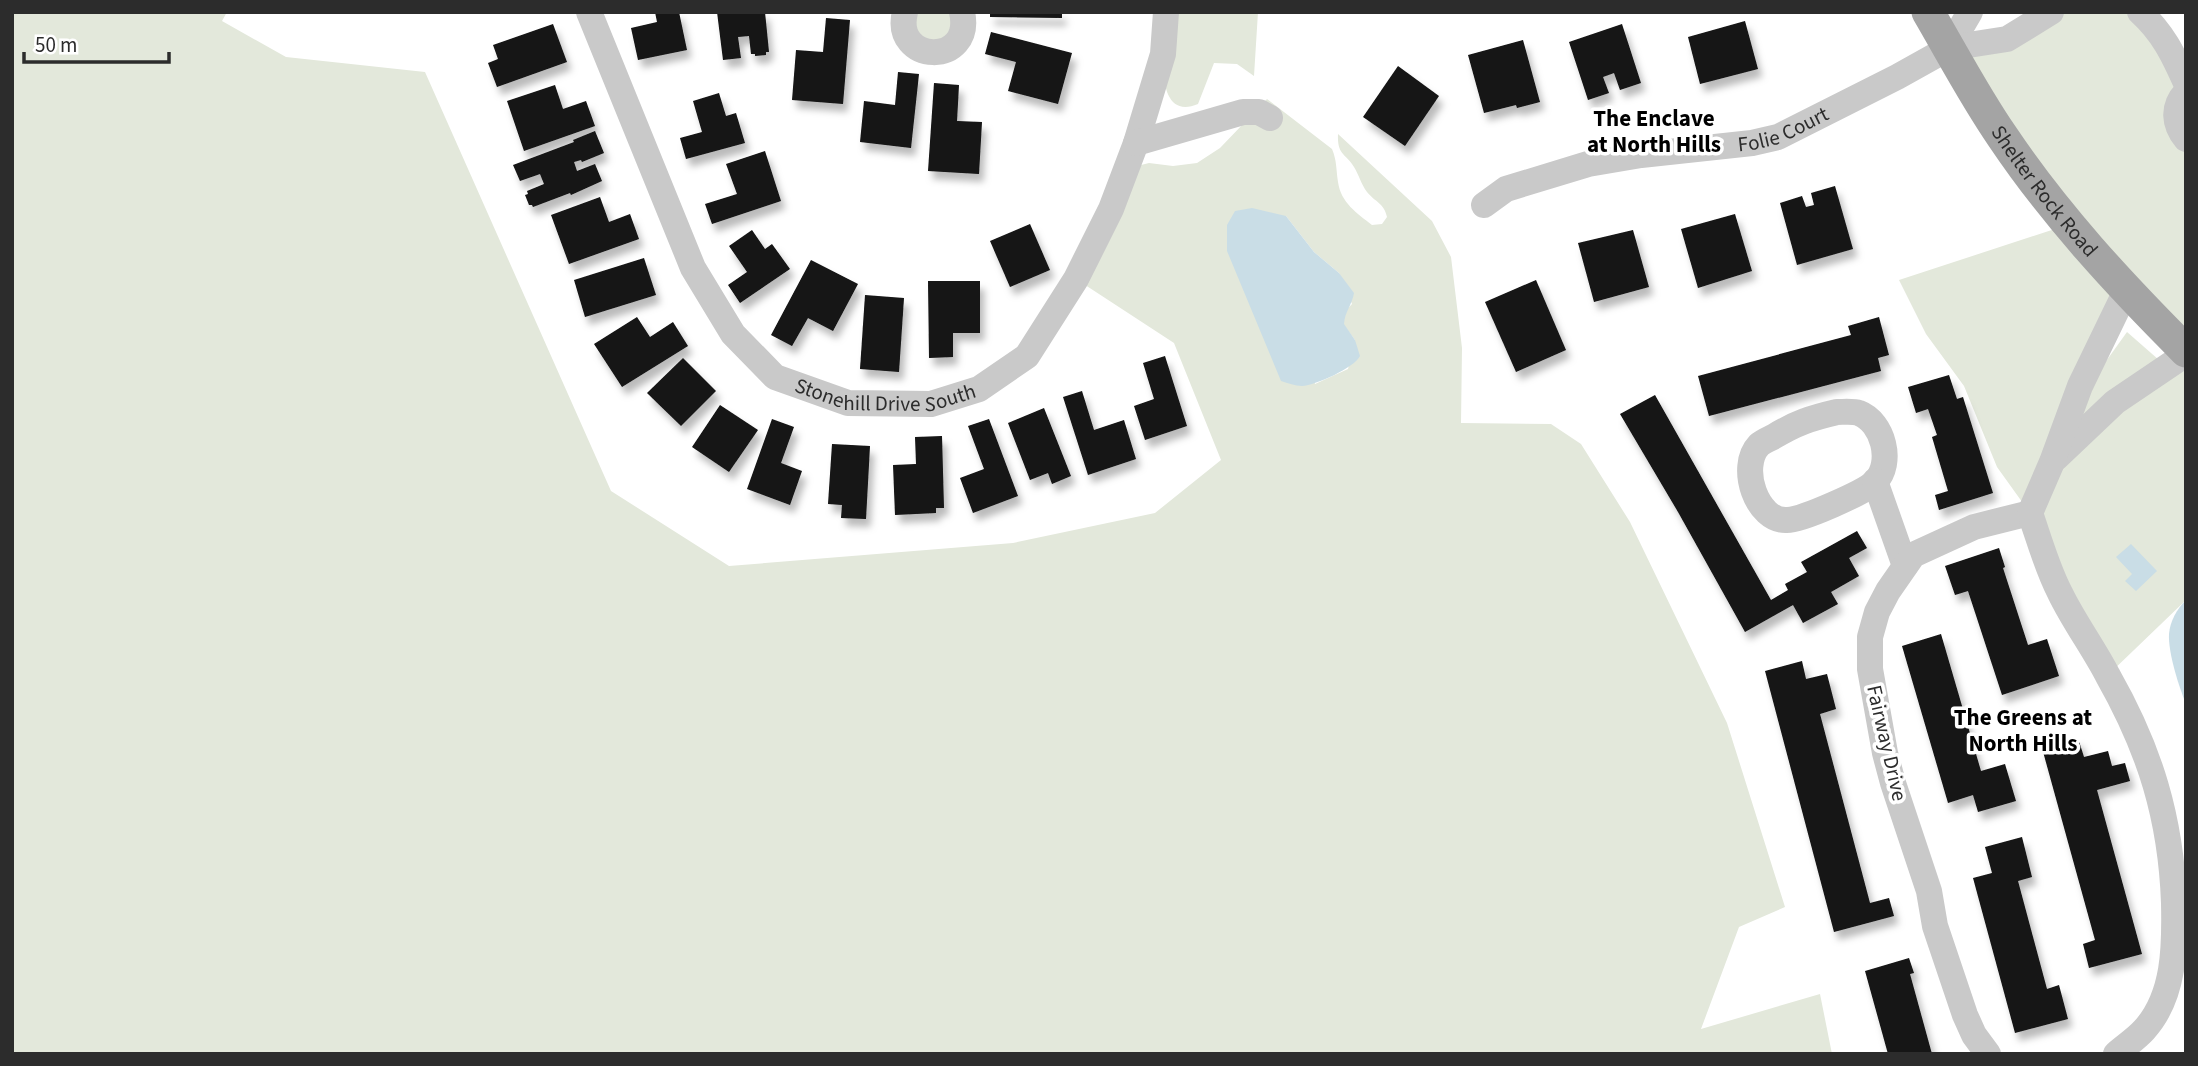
<svg xmlns="http://www.w3.org/2000/svg" width="2198" height="1066" font-family="'Source Sans 3',sans-serif">
<style>
.green{fill:#e3e8db;fill-rule:evenodd}
.water{fill:#c9dde6}
.building{fill:#131313;filter:url(#shadow)}
.lines{fill:none;stroke-linecap:round;stroke-linejoin:round}
.minor{stroke:#c9c9c9;stroke-width:26}
.major{stroke:#a4a4a4;stroke-width:33}
.labels{text-anchor:middle;stroke-width:7;stroke-linejoin:round;paint-order:stroke}
.street-label{font-size:21px;fill:#2c2c2c;stroke:#fff}
.neighbourhood-label{font-size:23px;font-weight:bold;fill:#000;stroke:#fff}
</style>
<defs>
<filter id="shadow"><feDropShadow dx="4.5" dy="8" stdDeviation="3.5" flood-color="#0004"/></filter>
</defs>
<rect width="100%" height="100%" fill="#fff"/>
<g class="green">
<path d="M 12,12 L 227,12 L 222,21 L 286,57 L 425,72 L 611,491 L 729,566 L 1013,543 L 1155,513 L 1221,460 L 1174,343 L 1076,279 L 1129,168 L 1149,163 L 1173,166 L 1197,163 L 1220,148 L 1267,99 L 1332,149 C 1337,161 1336,169 1338,182 C 1341,203 1357,213 1372,225 L 1382,224 L 1387,217 C 1384,203 1375,202 1367,192 C 1361,184 1359,175 1354,167 C 1346,153 1337,156 1338,134 L 1432,221 L 1451,257 L 1462,348 L 1461,423 L 1551,424 L 1581,444 L 1630,522 L 1727,723 L 1785,907 L 1739,927 L 1701,1029 L 1820,994 L 1832,1054 L 12,1054 ZM 1286,216 L 1314,252 L 1339,273 L 1352,304 L 1345,311 L 1343,324 L 1355,340 L 1348,369 L 1315,384 Z"/>
<polygon points="905,12 962,12 964,21 931,53"/>
<path d="M 1166,12 L 1258,12 L 1254,76 L 1237,64 L 1214,63 L 1198,104 C 1150,124 1165,35 1166,12 Z"/>
<polygon points="2051,12 2140,12 2186,83 2186,351 2126,291 2053,460 2186,354 2186,600 2108,675 2030,513 1997,467 1964,386 1926,334 1899,280 2067,225 1949,48"/>
<polygon points="2127,332 2159,360 2069,429 2104,364"/>
</g>
<g class="water">
<path d="M 1252,208 L 1286,216 L 1314,252 L 1339,273 L 1354,293 C 1352,305 1345,311 1344,324 L 1355,340 L 1360,356 C 1354,368 1316,385 1302,386 C 1295,386 1288,383 1281,381 L 1227,251 L 1227,225 L 1235,211 Z"/>
<polygon points="2131,544 2157,571 2136,591 2125,581 2132,574 2116,557"/>
<path d="M 2186,600 L 2186,704 C 2179,687 2168,653 2169,634 C 2170,621 2177,609 2186,600 Z"/>
</g>
<g class="building">
<polygon points="655,12 679,12 687,50 638,60 631,28 657,22"/>
<polygon points="717,12 765,12 769,52 766,52 766,55 755,56 755,54 751,54 749,36 738,37 741,58 723,60"/>
<polygon points="990,12 1062,12 1062,18 990,17"/>
<polygon points="826,18 850,20 843,104 792,100 796,50 823,52"/>
<polygon points="1745,21 1758,69 1700,84 1688,37"/>
<polygon points="553,24 567,62 497,87 488,63 498,59 493,45"/>
<polygon points="1622,24 1641,83 1620,90 1614,73 1603,77 1609,93 1588,100 1569,42"/>
<polygon points="991,32 1072,53 1058,104 1008,91 1016,62 985,54"/>
<polygon points="1523,40 1540,102 1517,108 1516,105 1484,113 1468,55"/>
<polygon points="1398,66 1439,96 1405,146 1363,117"/>
<polygon points="898,72 919,74 911,148 860,142 864,101 895,105"/>
<polygon points="934,83 959,85 957,121 982,122 979,174 928,171"/>
<polygon points="555,85 563,109 586,101 595,126 524,151 507,101"/>
<polygon points="719,93 726,116 736,113 745,143 686,159 680,138 702,132 693,101"/>
<polygon points="595,131 604,153 582,162 581,160 574,162 577,171 595,164 602,181 571,195 570,193 533,207 532,205 529,205 525,195 528,194 527,191 544,184 540,174 520,181 513,165 574,142 573,140"/>
<polygon points="765,151 781,201 712,224 705,204 737,194 726,164"/>
<polygon points="1835,186 1853,249 1797,265 1780,203 1802,196 1806,207 1814,205 1811,193"/>
<polygon points="600,197 609,222 630,214 639,239 569,264 551,215"/>
<polygon points="1735,214 1752,271 1698,288 1681,229"/>
<polygon points="1030,224 1050,270 1010,287 990,241"/>
<polygon points="752,230 765,249 772,244 790,269 740,303 728,285 747,272 729,246"/>
<polygon points="1633,230 1649,287 1594,302 1578,243"/>
<polygon points="644,258 656,295 585,317 574,280"/>
<polygon points="811,260 858,284 833,331 808,318 792,346 771,335"/>
<polygon points="1536,280 1566,350 1516,372 1485,302"/>
<polygon points="928,281 980,281 980,333 953,333 953,357 929,358"/>
<polygon points="865,295 904,298 899,372 860,369"/>
<polygon points="637,317 650,337 673,322 688,346 622,387 594,344"/>
<polygon points="1879,317 1889,355 1878,358 1881,371 1709,416 1698,376 1851,335 1848,326"/>
<polygon points="1165,356 1187,426 1145,440 1134,406 1154,399 1143,363"/>
<polygon points="683,358 716,391 681,426 647,393"/>
<polygon points="1949,375 1957,399 1963,397 1993,493 1939,510 1935,495 1948,491 1932,437 1937,435 1928,409 1916,413 1908,387"/>
<polygon points="1082,391 1094,430 1124,420 1136,459 1088,475 1063,397"/>
<polygon points="1655,395 1771,600 1788,590 1785,584 1807,572 1801,562 1857,531 1867,548 1849,558 1859,576 1831,592 1838,604 1803,623 1793,605 1745,632 1678,512 1620,414"/>
<polygon points="720,405 758,430 729,472 692,447"/>
<polygon points="1044,408 1071,476 1052,484 1048,473 1030,480 1008,423"/>
<polygon points="772,419 794,427 781,463 802,471 790,505 747,489"/>
<polygon points="989,419 1018,496 973,513 960,478 984,469 968,426"/>
<polygon points="942,436 944,508 936,508 936,513 895,515 893,465 916,464 915,437"/>
<polygon points="832,444 870,446 866,519 841,518 842,505 828,504"/>
<polygon points="1999,548 2005,567 2003,568 2028,645 2047,639 2059,676 2002,695 1968,591 1955,595 1945,566"/>
<polygon points="1941,634 1981,771 2005,764 2016,801 1978,812 1973,795 1948,803 1902,646"/>
<polygon points="1802,661 1806,679 1827,674 1836,709 1820,714 1870,903 1889,898 1894,916 1834,932 1765,671"/>
<polygon points="2078,738 2084,757 2108,751 2112,766 2125,763 2130,781 2097,790 2142,954 2089,968 2083,944 2095,940 2042,748"/>
<polygon points="2022,837 2032,877 2018,881 2047,989 2059,985 2068,1019 2015,1033 1973,878 1992,873 1985,847"/>
<polygon points="1909,958 1914,973 1910,974 1932,1054 1888,1054 1865,971"/>
</g>
<g class="lines">
<g class="minor">
<path id="s1" d="M 589,12 L 693,268 L 733,334 L 775,377 L 848,403 L 931,404 L 979,389 L 1027,356 L 1076,279 L 1111,209 L 1136,143 L 1163,54 L 1166,12"/>
<path d="M 905,12 C 892,64 974,67 962,12"/>
<path d="M 2140,12 C 2163,33 2173,54 2186,83"/>
<polyline points="1949,48 1970,12"/>
<path d="M 2186,92 C 2172,107 2174,124 2186,139"/>
<polyline points="1136,143 1243,112 1259,112 1270,118"/>
<path id="s2" d="M 1484,205 L 1506,189 L 1588,164 L 1641,155 L 1752,143 L 1778,137 L 1897,77 L 1949,48 L 2007,39 L 2051,12"/>
<path d="M 1837,412 C 1844,412 1853,411 1859,413 C 1883,422 1894,463 1875,482 C 1865,492 1802,520 1787,520 C 1757,522 1738,467 1759,445 C 1762,442 1769,439 1773,437 C 1796,423 1811,418 1837,412 Z"/>
<polyline points="2056,458 2115,402 2186,354"/>
<polyline points="1875,481 1905,566"/>
<polyline points="1988,1054 1974,1035 1965,1015 1935,926 1929,891 1893,783 1885,753 1870,669 1870,637 1877,612 1888,591 1913,555 1974,527 2030,513"/>
<path d="M 2116,1054 C 2125,1046 2136,1039 2144,1030 C 2175,996 2175,946 2174,903 C 2171,818 2150,750 2108,676 C 2093,647 2074,622 2060,593 C 2047,568 2039,539 2030,513 L 2052,462 L 2080,386 L 2126,291"/>
</g>
<path class="major" id="s3" d="M 1928,12 C 1952,53 1975,97 2002,136 C 2055,215 2119,284 2186,351"/>
</g>
<g class="labels">
<g class="street-label">
<text dy="7" stroke="none"><textPath href="#s2" startOffset="312">Folie Court</textPath></text>
<text dy="7" stroke="none"><textPath href="#s3" startOffset="214">Shelter Rock Road</textPath></text>
<text dy="7" stroke="none"><textPath href="#s1" startOffset="528">Stonehill Drive South</textPath></text>
<text transform="translate(1887 743) rotate(77)" y="7">Fairway Drive</text>
</g>
<g class="neighbourhood-label">
<text x="1654" y="126">The Enclave<tspan x="1654" dy="26">at North Hills</tspan></text>
<text x="2023" y="725">The Greens at<tspan x="2023" dy="26">North Hills</tspan></text>
</g>
</g>
<rect width="2198" height="1066" fill="none" stroke="#2c2c2c" stroke-width="28"/>
<path d="M24 52v10h145v-10" fill="none" stroke="#2c2c2c" stroke-width="3.5"/>
<text x="35" y="52" font-size="21" fill="#2c2c2c" stroke="#ffffff" stroke-width="5" paint-order="stroke">50 m</text>
</svg>
